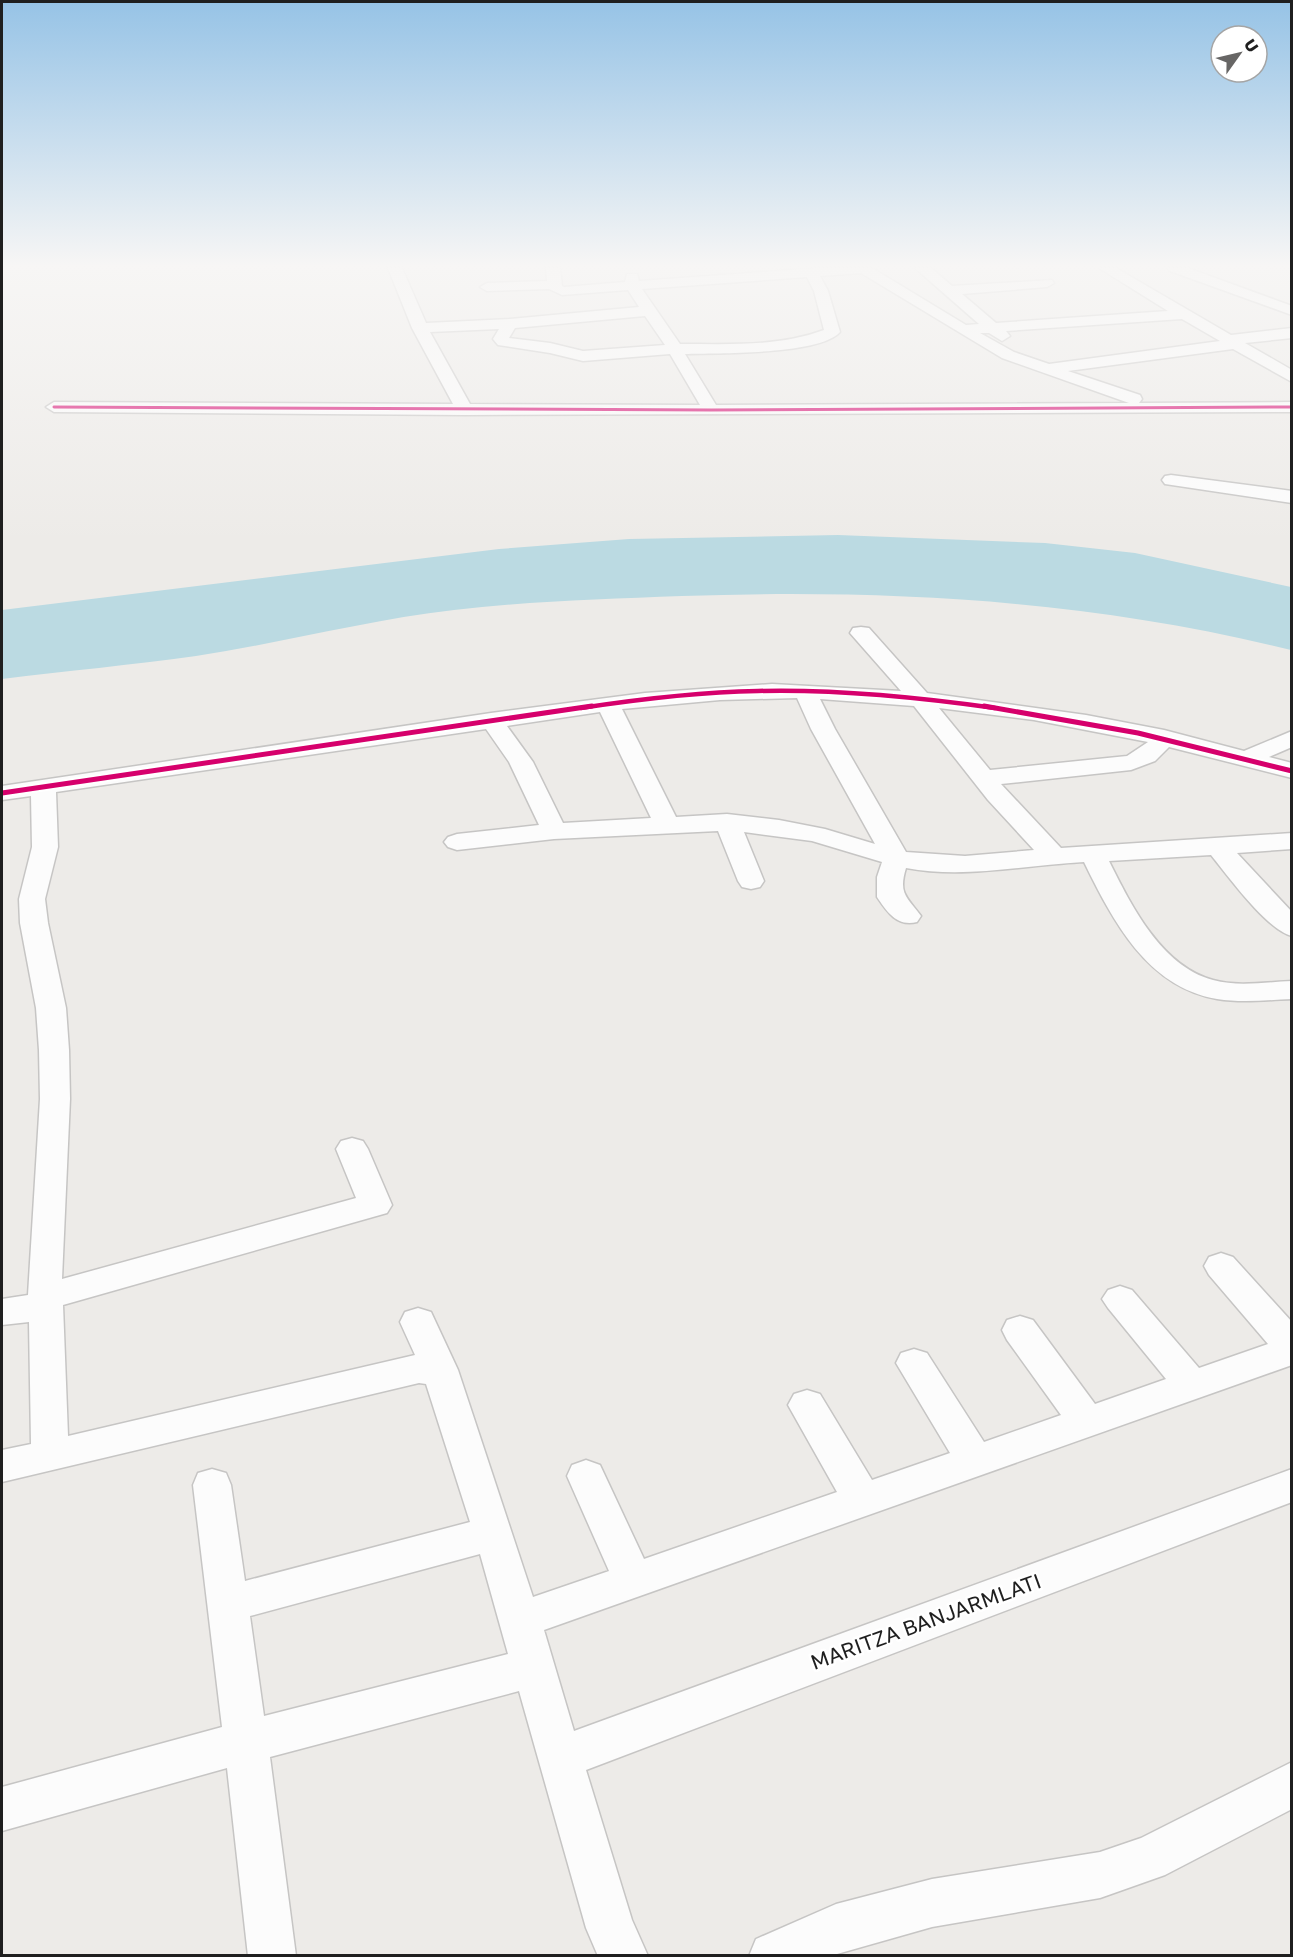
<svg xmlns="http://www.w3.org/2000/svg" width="1293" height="1957" font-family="'Golos Text',sans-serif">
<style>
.water{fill:#bbdae2}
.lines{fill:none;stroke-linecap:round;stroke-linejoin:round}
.minor-casing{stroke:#c6c5c4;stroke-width:3}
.minor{fill:#fcfcfc;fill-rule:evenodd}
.cycleway-far2-casing{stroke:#fff;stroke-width:5}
.cycleway-far1-casing{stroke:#fff;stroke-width:8}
.cycleway-casing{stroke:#fff;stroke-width:9}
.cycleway-far2{stroke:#d6006c;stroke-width:3}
.cycleway-far1{stroke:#d6006c;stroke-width:4.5}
.cycleway{stroke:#d6006c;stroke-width:5}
.labels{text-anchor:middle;stroke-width:5;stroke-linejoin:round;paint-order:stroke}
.near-street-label{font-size:21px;fill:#1f1f1f;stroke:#fff}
</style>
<rect width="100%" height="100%" fill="#edebe8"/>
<path class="water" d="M 838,535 L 1045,543 L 1135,553 L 1291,587 L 1291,650 C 1090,600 889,589 682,596 C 605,599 530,601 454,610 C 367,620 282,643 196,656 C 132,665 66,671 2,679 L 2,610 L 499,549 L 629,539 Z"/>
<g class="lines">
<defs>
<g id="minor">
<path d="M 388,268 L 402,268 L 426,323 L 510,319 L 639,307 L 628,290 L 562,295 L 549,289 L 487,291 L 480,287 L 487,283 L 547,281 L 546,268 L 560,268 L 562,286 L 564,287 L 625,282 L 627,274 L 637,274 L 639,281 L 819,268 L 872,268 L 966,325 L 979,324 L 915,268 L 931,268 L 952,286 L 1052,280 L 1054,283 L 1047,287 L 962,294 L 996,323 L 1168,311 L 1099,268 L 1116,268 L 1231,335 L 1292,328 L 1292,338 L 1245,343 L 1292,370 L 1292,382 L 1233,349 L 1068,371 L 1140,395 L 1142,399 L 1139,403 L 1292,402 L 1292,412 L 465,415 L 54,412 L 46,407 L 54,402 L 453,404 L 412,328 ZM 861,273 L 1002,358 L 1129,403 L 716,405 L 685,354 C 717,353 820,355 840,332 L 828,291 L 820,276 ZM 807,277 L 814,291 L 824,330 C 778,347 728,344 680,344 L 642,289 ZM 645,316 L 665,345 L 583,351 L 550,343 L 509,338 L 515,328 ZM 1182,319 L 1220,341 L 1049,364 L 1014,352 L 980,333 L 989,333 L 1002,341 L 1010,336 L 1006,331 ZM 499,329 L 493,339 L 498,345 L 550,353 L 583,361 L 670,354 L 700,405 L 470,404 L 430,332 Z"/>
<polygon points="1168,268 1188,268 1292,306 1292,315 1170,271"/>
<polygon points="1171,475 1292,491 1292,503 1165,484 1162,480 1165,476"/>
<path d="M 861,627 L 869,628 L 927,693 L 1086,715 L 1164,730 L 1244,751 L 1292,731 L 1292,747 L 1269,757 L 1292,763 L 1292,778 L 1169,747 L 1155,761 L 1131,770 L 1001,784 L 1061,848 L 1292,833 L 1292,849 L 1237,853 L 1292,912 L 1292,936 C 1267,930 1228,876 1211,855 L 1109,861 C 1131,905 1161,966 1213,980 C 1238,987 1266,982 1292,981 L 1292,999 C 1267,1000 1242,1003 1217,999 C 1147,987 1113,921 1084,862 C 1025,865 965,879 906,868 C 898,894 907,897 921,916 L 917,922 C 897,927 887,912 877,897 L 877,877 L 882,862 L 812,841 L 744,832 L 764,881 L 760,887 L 751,889 L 742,887 L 738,881 L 718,831 L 554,839 L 457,850 L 448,847 L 444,842 L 448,837 L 457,834 L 539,825 L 509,762 L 486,729 L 56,792 L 58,847 L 45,899 L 48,923 L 66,1008 L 69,1050 L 70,1099 L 62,1279 L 356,1198 L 336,1149 L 341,1141 L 352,1138 L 363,1141 L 368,1149 L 392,1205 L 387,1213 L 63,1305 L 68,1436 L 415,1355 L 400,1322 L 405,1312 L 418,1308 L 431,1312 L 458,1370 L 533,1597 L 609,1571 L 567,1476 L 572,1465 L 586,1460 L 600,1465 L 644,1559 L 837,1492 L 788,1405 L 794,1394 L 807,1390 L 820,1394 L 872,1480 L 950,1453 L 896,1363 L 901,1353 L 914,1349 L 927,1353 L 984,1442 L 1061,1415 L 1007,1340 L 1002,1330 L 1007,1320 L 1020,1316 L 1033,1320 L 1095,1404 L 1166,1379 L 1108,1308 L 1102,1299 L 1108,1290 L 1120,1286 L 1132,1290 L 1199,1368 L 1268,1344 L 1209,1275 L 1204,1266 L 1209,1257 L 1221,1253 L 1233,1257 L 1292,1322 L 1292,1365 L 544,1630 L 574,1731 L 1292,1469 L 1292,1502 L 586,1770 L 632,1920 L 648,1956 L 598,1956 L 586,1928 L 519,1691 L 270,1757 L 296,1956 L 248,1956 L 227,1768 L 2,1831 L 2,1787 L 222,1727 L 193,1485 L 198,1473 L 212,1469 L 226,1473 L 231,1485 L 245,1581 L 470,1522 L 426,1384 L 419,1383 L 2,1482 L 2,1450 L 31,1444 L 29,1322 L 2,1325 L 2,1299 L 28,1295 L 40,1099 L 39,1050 L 36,1008 L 20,923 L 19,899 L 32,847 L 31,796 L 2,800 L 2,786 L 491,713 L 645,693 L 772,684 L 901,691 L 850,633 L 853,628 ZM 797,698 L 811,729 L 875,844 L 825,829 L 779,820 L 727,814 L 676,817 L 622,709 L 720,700 ZM 820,699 L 914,706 L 988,800 L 1034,850 L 965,856 L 906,852 L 835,729 ZM 939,708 L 1034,720 L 1148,742 L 1127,756 L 990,770 ZM 600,712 L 651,818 L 563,823 L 533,762 L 507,726 ZM 480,1554 L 508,1654 L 264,1716 L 250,1616 Z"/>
<polygon points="1292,1762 1292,1809 1165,1875 1100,1898 932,1927 830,1956 749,1956 756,1939 836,1904 932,1879 1100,1852 1141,1838"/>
</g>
</defs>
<use href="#minor" class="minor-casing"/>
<use href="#minor" class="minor"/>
<defs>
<polyline id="cycleway-far2" points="54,407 711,410 1292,407"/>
<path id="cycleway-far1" d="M 581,708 C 640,699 699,692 758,691 C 837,689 917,697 995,708"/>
<g id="cycleway">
<polyline points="984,706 1138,733 1292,771"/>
<polyline points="2,793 592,706"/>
</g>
</defs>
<use href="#cycleway-far2" class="cycleway-far2-casing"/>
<use href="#cycleway-far1" class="cycleway-far1-casing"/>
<use href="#cycleway" class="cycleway-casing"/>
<use href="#cycleway-far2" class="cycleway-far2"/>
<use href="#cycleway-far1" class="cycleway-far1"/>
<use href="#cycleway" class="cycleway"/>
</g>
<linearGradient id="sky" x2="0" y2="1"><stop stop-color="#96c3e6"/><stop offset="0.49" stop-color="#f7f6f5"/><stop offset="1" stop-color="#f7f6f5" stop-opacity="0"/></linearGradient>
<rect width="1293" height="542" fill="url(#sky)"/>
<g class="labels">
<g class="near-street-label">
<text transform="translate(926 1622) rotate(-20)" y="7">MARITZA BANJARMLATI</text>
</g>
</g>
<rect width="1293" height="1957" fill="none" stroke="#1f1f1f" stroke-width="6"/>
<g transform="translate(1239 54) rotate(56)"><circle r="28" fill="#ffffff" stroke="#a5a5a5" stroke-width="1.5"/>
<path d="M0-4.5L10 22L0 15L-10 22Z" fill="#676665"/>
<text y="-9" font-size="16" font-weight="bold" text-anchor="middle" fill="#1f1f1f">U</text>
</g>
</svg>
